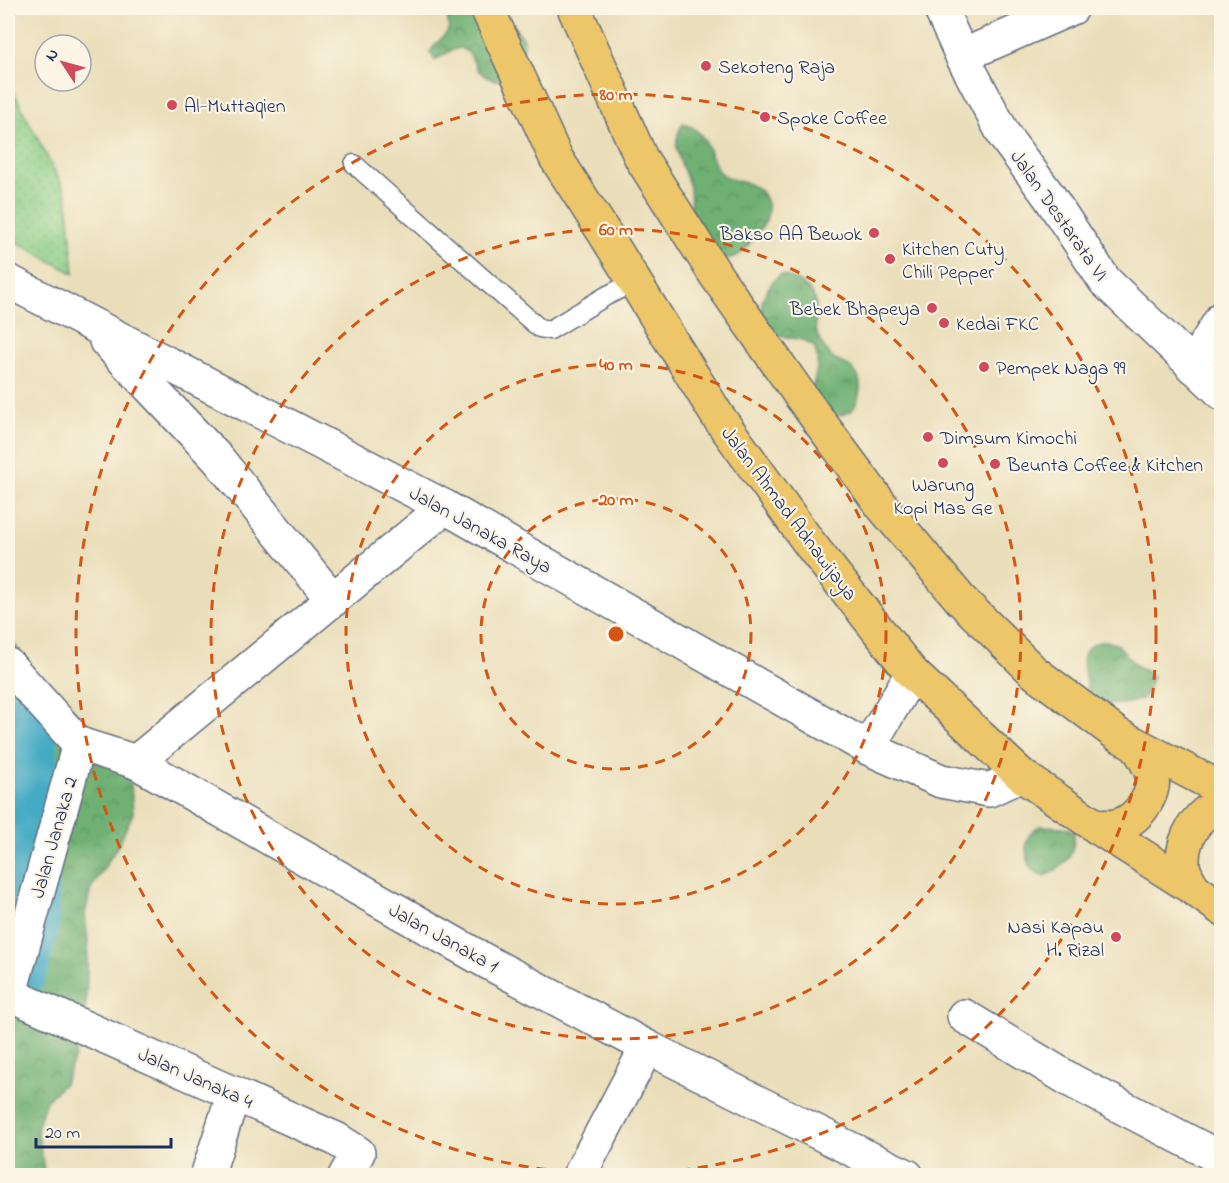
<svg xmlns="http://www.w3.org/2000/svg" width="1229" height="1183" font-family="'Indie Flower',sans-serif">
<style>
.grass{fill:url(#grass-dots);stroke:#527e72;stroke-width:1.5}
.forest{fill:url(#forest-crowns);stroke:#457068;stroke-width:1.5}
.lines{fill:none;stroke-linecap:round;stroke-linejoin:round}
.river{stroke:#44aac4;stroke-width:81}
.service-casing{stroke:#636c7e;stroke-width:21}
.minor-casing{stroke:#636c7e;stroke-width:36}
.primary-casing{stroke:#636c7e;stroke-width:36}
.service{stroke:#fff;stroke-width:18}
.minor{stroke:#fff;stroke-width:33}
.primary{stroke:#ecc669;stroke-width:33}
.ring{fill:none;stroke:#d45514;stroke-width:3;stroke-dasharray:10 8}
.poi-dot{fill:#d1495b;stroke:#fcf5e5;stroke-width:2}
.labels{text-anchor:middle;stroke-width:4.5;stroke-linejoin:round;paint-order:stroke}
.poi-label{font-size:20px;fill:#1b2f5e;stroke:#fcf5e5;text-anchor:start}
.street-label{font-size:20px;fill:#1b2f5e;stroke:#fcf5e5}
.centre{fill:#d45514;stroke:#fcf5e5;stroke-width:3}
.ring-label{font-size:18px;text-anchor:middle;font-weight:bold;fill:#d45514;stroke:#fcf5e5;stroke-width:4.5;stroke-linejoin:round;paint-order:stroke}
</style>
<defs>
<pattern id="grass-dots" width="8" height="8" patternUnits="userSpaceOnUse" patternTransform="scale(1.5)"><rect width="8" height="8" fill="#8acd86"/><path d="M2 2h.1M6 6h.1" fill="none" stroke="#76b076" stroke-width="1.8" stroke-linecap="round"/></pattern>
<pattern id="forest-crowns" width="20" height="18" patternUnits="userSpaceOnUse" patternTransform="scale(1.5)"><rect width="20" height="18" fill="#6fb073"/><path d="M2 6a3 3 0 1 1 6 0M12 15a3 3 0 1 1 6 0" fill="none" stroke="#5a9062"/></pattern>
</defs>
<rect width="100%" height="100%" fill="#fcf5e5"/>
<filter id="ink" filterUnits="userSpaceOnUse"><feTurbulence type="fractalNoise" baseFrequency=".0167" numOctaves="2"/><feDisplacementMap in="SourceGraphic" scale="12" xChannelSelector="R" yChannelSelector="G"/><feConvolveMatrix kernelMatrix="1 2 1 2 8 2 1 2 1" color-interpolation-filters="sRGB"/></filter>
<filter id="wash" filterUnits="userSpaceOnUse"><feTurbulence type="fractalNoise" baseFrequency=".008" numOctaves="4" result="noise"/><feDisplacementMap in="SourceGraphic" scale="24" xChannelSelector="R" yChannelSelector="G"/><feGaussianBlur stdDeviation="1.35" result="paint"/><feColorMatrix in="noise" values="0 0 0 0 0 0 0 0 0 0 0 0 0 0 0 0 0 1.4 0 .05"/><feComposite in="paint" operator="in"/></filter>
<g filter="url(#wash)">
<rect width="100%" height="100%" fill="#eadeba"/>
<polygon class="grass" points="8,81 67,195 74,274 8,237"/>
<g class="forest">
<path d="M 444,8 L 479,8 L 507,25 L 515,28 L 521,35 L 524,43 L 523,51 L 510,75 L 502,80 L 493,80 L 485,76 L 478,70 L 469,53 L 461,48 L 452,50 L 435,60 L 430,52 C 443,31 456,38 444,8 Z"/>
<path d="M 683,123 C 698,128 705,138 710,153 C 713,158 714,165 718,170 C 726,181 740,180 751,185 C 765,190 771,207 766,220 C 764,225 759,230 756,235 C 742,253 743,257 719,260 C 711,244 699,228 692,211 C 689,203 692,193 689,184 C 681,160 669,147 683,123 Z"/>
<path d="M 781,274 C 795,279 816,288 816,306 C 816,319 813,330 821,342 C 824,347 829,356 835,360 C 840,363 846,364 851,368 C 864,377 861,394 855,406 C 849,417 838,416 827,414 L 812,393 C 814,373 822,368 814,346 L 803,340 L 777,335 C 773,329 766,322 763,315 C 758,299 769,284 781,274 Z"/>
<polygon points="8,638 16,646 32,672 56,689 77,714 131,784 133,813 119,844 91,889 85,913 88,941 86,1005 75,1057 64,1083 46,1101 37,1128 45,1175 8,1175 8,853 14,844 26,819 24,792 8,763"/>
<path d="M 1107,641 L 1118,645 L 1134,664 L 1153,676 L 1149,688 L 1142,699 C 1124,705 1108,707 1090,699 C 1086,675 1070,644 1107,641 Z"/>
<path d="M 1040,826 L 1063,827 L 1075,831 C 1073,837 1074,842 1073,847 C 1070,862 1057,870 1044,876 L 1032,870 C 1027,859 1022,842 1032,832 C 1034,829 1037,828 1040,826 Z"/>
</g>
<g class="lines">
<polyline class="river" points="8,731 17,750 19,920 8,965"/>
</g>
</g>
<g filter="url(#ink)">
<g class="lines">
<defs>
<polyline id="service" points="354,164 539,328 550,330 606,296 634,282"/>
<g id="minor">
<polyline points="940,8 962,56 1005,137 1049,196 1105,281 1222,393"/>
<polyline points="962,56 1072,8"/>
<polyline points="8,281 445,507 868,748 941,781 989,790 1021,775"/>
<polyline points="106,341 218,459 333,600"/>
<polyline points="1192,366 1222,318"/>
<polyline points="8,665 79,744 136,762 489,963 647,1047 865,1156 907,1176"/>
<polyline points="868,748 912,673"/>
<polyline points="136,762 445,507"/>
<polyline points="9,994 336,1139 358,1153 345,1176"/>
<polyline points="8,1000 79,744"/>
<polyline points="964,1016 1072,1081 1222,1159"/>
<polyline points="207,1176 234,1093"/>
<polyline points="579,1176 647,1047"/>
</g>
<g id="primary">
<polyline points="487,8 556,158 605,234 717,415 810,544 912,673 1021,775 1097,827 1194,889 1222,909"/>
<polyline points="574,8 641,158 717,277 802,398 882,506 961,600 1034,672 1118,735 1222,789"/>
<path d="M 1097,827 C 1104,826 1113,827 1120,825 C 1139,818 1158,792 1151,772 C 1148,763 1142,755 1138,747"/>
<path d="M 1194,889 C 1190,882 1183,872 1183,863 C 1182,837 1198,813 1222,803"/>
</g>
</defs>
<use href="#service" class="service-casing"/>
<use href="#minor" class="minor-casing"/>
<use href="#primary" class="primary-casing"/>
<use href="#service" class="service"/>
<use href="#minor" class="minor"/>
<use href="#primary" class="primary"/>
</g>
</g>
<g class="ring">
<circle cx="616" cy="634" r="135"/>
<circle cx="616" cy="634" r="270"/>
<circle cx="616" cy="634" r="405"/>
<circle cx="616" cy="634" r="540"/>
</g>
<g class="poi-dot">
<circle cx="706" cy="66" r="6"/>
<circle cx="172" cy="105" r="6"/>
<circle cx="765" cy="117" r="6"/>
<circle cx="874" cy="233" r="6"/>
<circle cx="890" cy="259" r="6"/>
<circle cx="932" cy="308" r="6"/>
<circle cx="944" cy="323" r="6"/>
<circle cx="984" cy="367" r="6"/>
<circle cx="928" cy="437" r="6"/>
<circle cx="943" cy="463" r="6"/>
<circle cx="995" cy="464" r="6"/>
<circle cx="1116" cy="937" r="6"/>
</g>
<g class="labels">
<g class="poi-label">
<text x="718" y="73">Sekoteng Raja</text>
<text x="184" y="112">Al-Muttaqien</text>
<text x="777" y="124">Spoke Coffee</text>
<text x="862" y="240" text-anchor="end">Bakso AA Bewok</text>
<text x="902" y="255">Kitchen Cuty<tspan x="902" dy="23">Chili Pepper</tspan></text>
<text x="920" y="315" text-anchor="end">Bebek Bhapeya</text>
<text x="956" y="330">Kedai FKC</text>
<text x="996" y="374">Pempek Naga 99</text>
<text x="940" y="444">Dimsum Kimochi</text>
<text x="1007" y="471">Beunta Coffee &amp; Kitchen</text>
<text x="943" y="491" text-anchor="middle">Warung<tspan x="943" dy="23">Kopi Mas Ge</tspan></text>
<text x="1104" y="933" text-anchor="end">Nasi Kapau<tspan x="1104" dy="23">H. Rizal</tspan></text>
</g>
<g class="street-label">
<text transform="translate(1060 215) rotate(55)" y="7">Jalan Destarata VI</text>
<text transform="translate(790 513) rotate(53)" y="7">Jalan Ahmad Adnawijaya</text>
<text transform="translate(481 529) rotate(29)" y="7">Jalan Janaka Raya</text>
<text transform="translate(53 837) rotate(-74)" y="7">Jalan Janaka 2</text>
<text transform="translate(444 937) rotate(29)" y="7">Jalan Janaka 1</text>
<text transform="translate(196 1077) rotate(24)" y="7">Jalan Janaka 4</text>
</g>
</g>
<circle cx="616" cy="634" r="9" class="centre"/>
<g class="ring-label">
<text x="616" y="100">80 m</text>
<text x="616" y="235">60 m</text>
<text x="616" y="370">40 m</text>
<text x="616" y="505">20 m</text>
</g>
<rect width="1229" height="1183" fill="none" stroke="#fcf5e5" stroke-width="30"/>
<g transform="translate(63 63) rotate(306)"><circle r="28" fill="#fcf5e5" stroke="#a2a6af" stroke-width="1.5"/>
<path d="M0-4.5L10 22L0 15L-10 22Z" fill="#d1495b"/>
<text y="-9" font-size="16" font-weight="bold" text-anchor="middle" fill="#1b2f5e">N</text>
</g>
<path d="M36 1138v9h135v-9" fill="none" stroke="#1b2f5e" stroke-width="3"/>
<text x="45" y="1138" font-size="18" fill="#1b2f5e" stroke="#fcf5e5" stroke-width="4.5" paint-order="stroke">20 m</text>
</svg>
